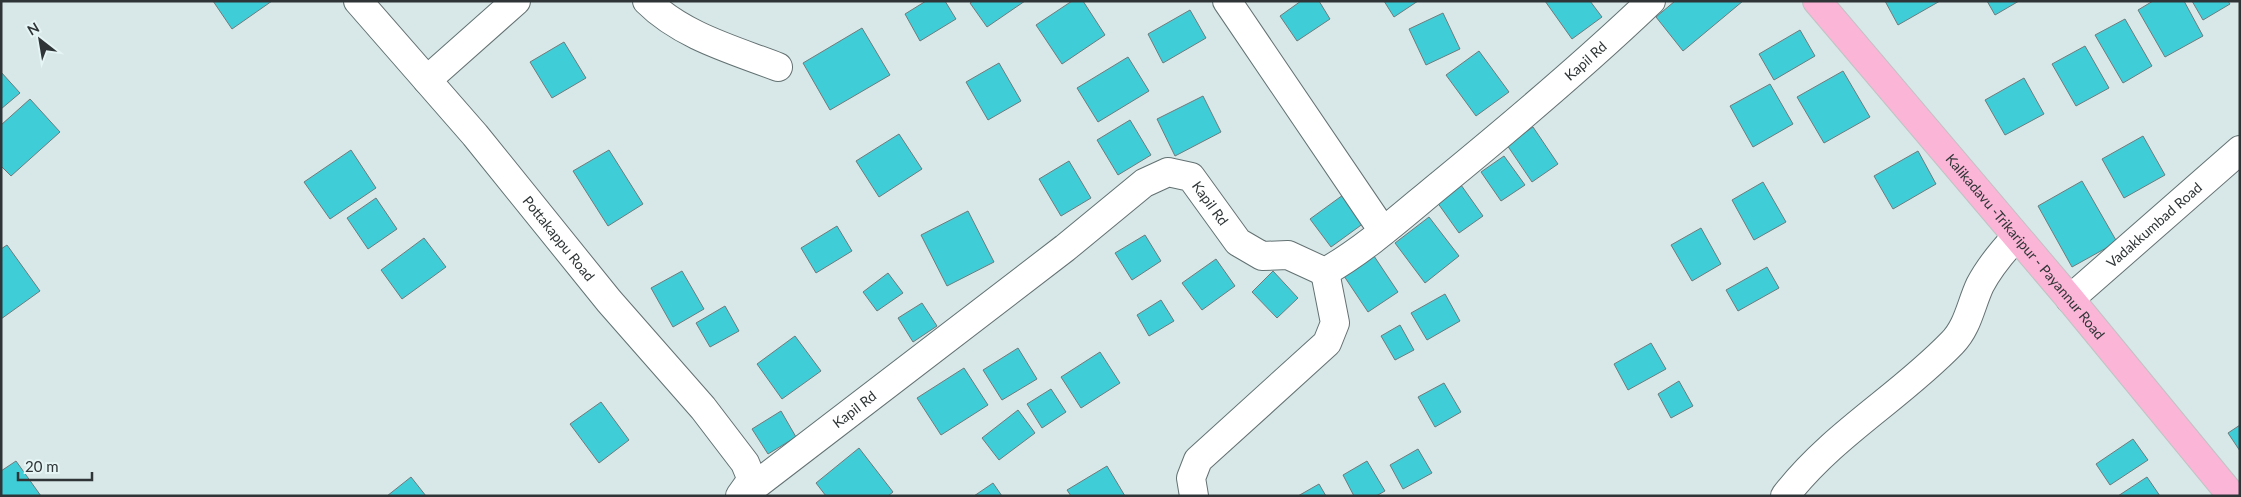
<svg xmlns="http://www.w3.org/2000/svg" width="2241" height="497" font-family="Lato,sans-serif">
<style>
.building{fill:#3fced8;stroke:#6e7b7c}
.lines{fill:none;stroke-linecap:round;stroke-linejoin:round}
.minor-casing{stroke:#637172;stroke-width:30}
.major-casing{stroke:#c1c2c3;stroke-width:30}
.minor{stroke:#fff;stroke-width:28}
.major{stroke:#fbb5d7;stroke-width:28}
.labels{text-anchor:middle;stroke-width:4.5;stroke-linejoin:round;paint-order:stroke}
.street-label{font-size:14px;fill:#2f3536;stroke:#e5f4f5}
</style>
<rect width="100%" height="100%" fill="#d8e7e8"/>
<g class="building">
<polygon points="213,1 272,1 232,29"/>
<polygon points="926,1 945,1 956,19 920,41 905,14"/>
<polygon points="973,1 1025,1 987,27 970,3"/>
<polygon points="1072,1 1083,1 1105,35 1062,64 1036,25"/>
<polygon points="1301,1 1319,1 1330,19 1297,41 1280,16"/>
<polygon points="1384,1 1418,1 1394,17"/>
<polygon points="1545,1 1590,1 1602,17 1572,39"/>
<polygon points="1675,1 1743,1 1683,51 1656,17"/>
<polygon points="1885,1 1940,1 1898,25"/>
<polygon points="1987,1 2019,1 1995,15"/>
<polygon points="2153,1 2184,1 2203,36 2165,57 2138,10"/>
<polygon points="2192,1 2228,1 2230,4 2203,20"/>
<polygon points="1190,10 1206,38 1163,63 1148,34"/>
<polygon points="1443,13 1460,49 1426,65 1409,29"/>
<polygon points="2125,19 2152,66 2123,83 2095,35"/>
<polygon points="862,28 890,75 830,110 803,63"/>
<polygon points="1800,30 1815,56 1774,80 1759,54"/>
<polygon points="564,42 586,78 552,98 530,62"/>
<polygon points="2085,46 2109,88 2076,106 2052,64"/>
<polygon points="1479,51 1509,92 1476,116 1446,75"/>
<polygon points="1128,57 1149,91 1098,122 1077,88"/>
<polygon points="999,63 1021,101 988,120 966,82"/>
<polygon points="1843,71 1870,117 1824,143 1797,97"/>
<polygon points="1,72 20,93 1,109"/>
<polygon points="2024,78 2044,114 2005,135 1985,100"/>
<polygon points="1770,84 1793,124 1753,147 1730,106"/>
<polygon points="1203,96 1221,132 1175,156 1157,119"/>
<polygon points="30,99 60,132 11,176 1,166 1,125"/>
<polygon points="1130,120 1151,155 1118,175 1097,140"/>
<polygon points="1533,127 1558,164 1532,182 1507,145"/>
<polygon points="899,134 922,169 879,197 856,161"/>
<polygon points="2143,136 2165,175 2124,198 2102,159"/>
<polygon points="351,150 376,188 330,219 304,182"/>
<polygon points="609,150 643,204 608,226 573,171"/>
<polygon points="1918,151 1936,184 1893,209 1874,176"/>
<polygon points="1504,156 1525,185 1501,201 1481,172"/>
<polygon points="1069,161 1091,198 1061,216 1039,179"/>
<polygon points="2082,181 2117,242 2072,267 2038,206"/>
<polygon points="1763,182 1786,222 1754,240 1732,200"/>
<polygon points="1461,185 1483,216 1459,233 1437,202"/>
<polygon points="1343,195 1364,223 1331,247 1310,219"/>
<polygon points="376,198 397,229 368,249 347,218"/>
<polygon points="968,211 994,262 947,286 921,235"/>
<polygon points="1429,217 1459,256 1425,283 1395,243"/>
<polygon points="837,226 852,251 816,273 801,248"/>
<polygon points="1701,228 1721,264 1692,281 1671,245"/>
<polygon points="1145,235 1161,261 1132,280 1115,253"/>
<polygon points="424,238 446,267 402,299 381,270"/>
<polygon points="7,245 40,291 1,319 1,249"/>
<polygon points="1374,256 1398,292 1368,312 1344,276"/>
<polygon points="1216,259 1235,286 1202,310 1182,283"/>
<polygon points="1767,267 1779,288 1738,311 1726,290"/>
<polygon points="682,271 704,309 673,327 651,288"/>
<polygon points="1273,271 1298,298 1277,318 1252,292"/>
<polygon points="888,273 903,293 877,311 863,292"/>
<polygon points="1445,294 1460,321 1427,340 1411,313"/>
<polygon points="1161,300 1174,321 1149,336 1137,315"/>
<polygon points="922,303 937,326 913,342 898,318"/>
<polygon points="725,306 739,331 710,347 696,323"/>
<polygon points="1400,325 1414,350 1395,360 1381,336"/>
<polygon points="795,336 821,371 782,399 757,364"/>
<polygon points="1651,343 1666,369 1628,390 1614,364"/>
<polygon points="1018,348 1037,379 1002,400 983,370"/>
<polygon points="1100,352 1120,383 1081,408 1061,377"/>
<polygon points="964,368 988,405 941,435 917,398"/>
<polygon points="1679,381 1693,406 1671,418 1658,394"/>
<polygon points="1444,383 1461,412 1435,427 1418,397"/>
<polygon points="1051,389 1066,412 1042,428 1027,404"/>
<polygon points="601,402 629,440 599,463 570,424"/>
<polygon points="1018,410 1035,433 999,460 982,438"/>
<polygon points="781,411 796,437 768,454 752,429"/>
<polygon points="2240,425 2240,451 2228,433"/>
<polygon points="2133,439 2148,460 2110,485 2096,464"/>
<polygon points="859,448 893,492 888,496 826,496 816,483"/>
<polygon points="1418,449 1432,473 1403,489 1390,465"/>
<polygon points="16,461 41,496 1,496 1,471"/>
<polygon points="1367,461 1385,491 1376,496 1354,496 1343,475"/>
<polygon points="1107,466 1125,496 1071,496 1067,490"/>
<polygon points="411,477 426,496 387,496"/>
<polygon points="2147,477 2160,496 2118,496"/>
<polygon points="993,483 1002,496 974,496"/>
<polygon points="1319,484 1326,496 1298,496"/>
</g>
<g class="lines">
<defs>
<g id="minor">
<path id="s1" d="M 358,1 L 475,135 L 609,301 L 703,408 L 745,463 L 750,475 L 750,482"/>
<path d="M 647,1 C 682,36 734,50 778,67"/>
<polyline points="1227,1 1383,231"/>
<polyline points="427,80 516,1"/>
<path id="s2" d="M 2070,299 L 2240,150"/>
<path id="s3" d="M 740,496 L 750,482 L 756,485 L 1065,248 L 1144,183 L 1168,172 L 1191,177 L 1238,242 L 1262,256 L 1288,255 L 1325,272 C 1367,248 1404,214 1442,183 C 1514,124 1584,65 1651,1"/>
<polyline points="1194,496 1191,478 1198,460 1327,343 1335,323 1325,272"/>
<path d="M 1785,496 C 1833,434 1899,398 1952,343 C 1968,327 1971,304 1980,285 C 1990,266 2002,252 2016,237"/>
</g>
<g id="major">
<path id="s4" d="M 1817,1 L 2070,299 L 2232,496"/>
</g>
</defs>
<use href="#minor" class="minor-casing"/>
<use href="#major" class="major-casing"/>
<use href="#minor" class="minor"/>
<use href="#major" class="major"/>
</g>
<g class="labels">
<g class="street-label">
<text dy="5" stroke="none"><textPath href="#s3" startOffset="1076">Kapil Rd</textPath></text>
<text dy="5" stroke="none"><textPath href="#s3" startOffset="598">Kapil Rd</textPath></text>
<text dy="5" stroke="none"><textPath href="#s2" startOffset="112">Vadakkumbad Road</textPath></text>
<text dy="5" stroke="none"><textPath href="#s1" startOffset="311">Pottakappu Road</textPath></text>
<text dy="5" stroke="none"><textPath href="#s4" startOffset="322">Kalikadavu -Trikaripur - Payannur Road</textPath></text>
<text dy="5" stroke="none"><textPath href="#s3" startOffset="148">Kapil Rd</textPath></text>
</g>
</g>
<rect width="2241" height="497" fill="none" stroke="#2f3536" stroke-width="5"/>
<g transform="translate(40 40) rotate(329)" stroke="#e5f4f5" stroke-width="4" paint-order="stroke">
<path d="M0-4L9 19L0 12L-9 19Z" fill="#2f3536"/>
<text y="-8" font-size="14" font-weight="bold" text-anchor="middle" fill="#2f3536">N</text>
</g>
<path d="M18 472v8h74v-8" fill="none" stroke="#2f3536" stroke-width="2.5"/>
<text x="25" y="472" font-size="15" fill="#2f3536" stroke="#e5f4f5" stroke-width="4" paint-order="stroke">20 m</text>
</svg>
